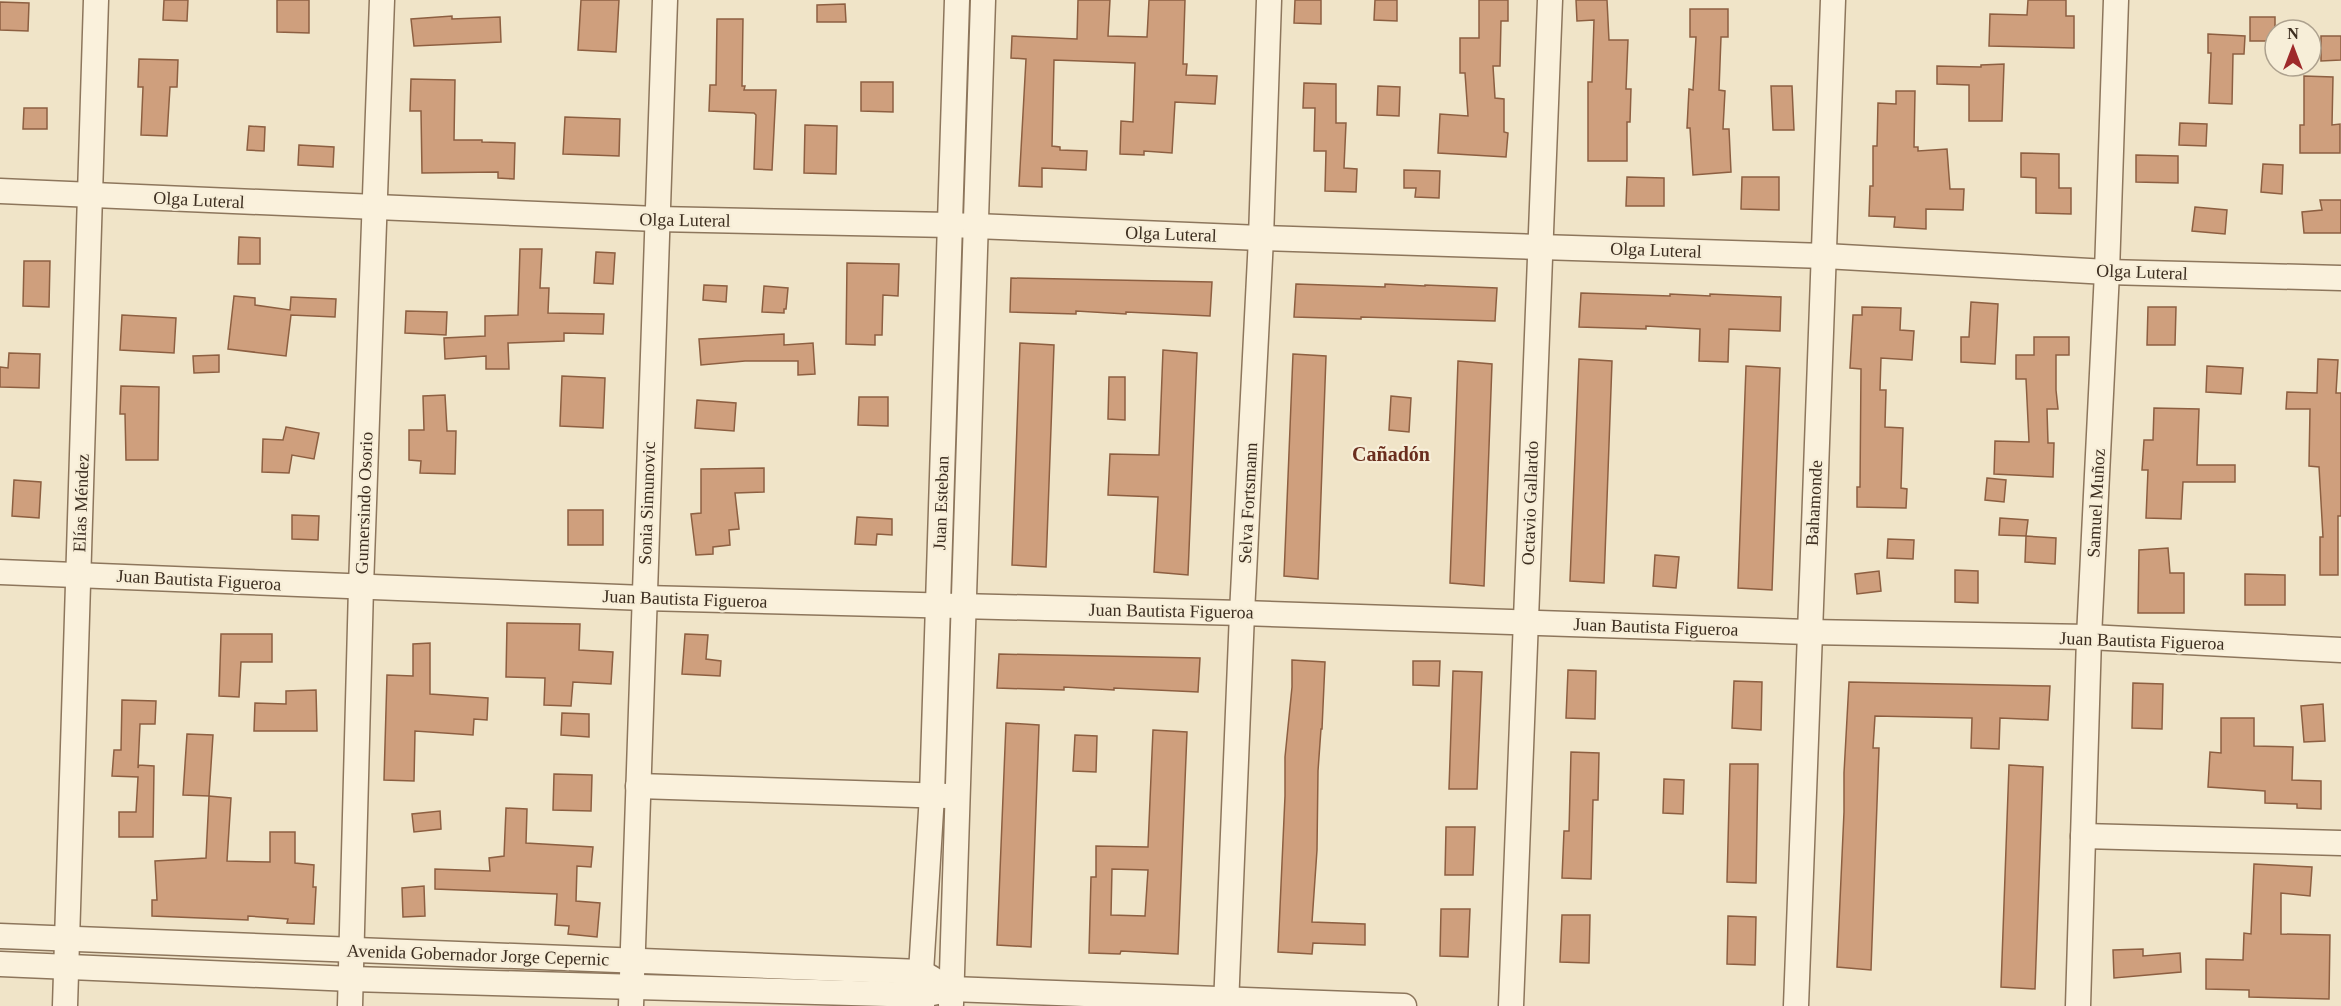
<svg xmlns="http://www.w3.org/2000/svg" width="2341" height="1006" font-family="Georgia,serif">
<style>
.building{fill:#cf9f7d;stroke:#8d5f41;stroke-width:1.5;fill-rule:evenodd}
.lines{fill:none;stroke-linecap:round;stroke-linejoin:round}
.minor-casing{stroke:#8d765c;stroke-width:27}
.minor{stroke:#faf1dc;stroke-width:24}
.labels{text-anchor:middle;stroke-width:4.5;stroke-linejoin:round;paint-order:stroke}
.street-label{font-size:18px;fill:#3d2e20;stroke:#f7eed8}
.neighbourhood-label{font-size:20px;font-weight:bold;fill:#6b2e1e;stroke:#f7eed8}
</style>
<rect width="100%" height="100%" fill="#f0e4c8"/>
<g class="building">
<polygon points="164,0 188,0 187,21 163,20"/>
<polygon points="277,0 309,0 309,33 277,32"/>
<polygon points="581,0 619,0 616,52 578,50"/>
<polygon points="1078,0 1110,0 1108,36 1147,37 1149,0 1185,0 1183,64 1187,64 1186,75 1217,76 1215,104 1175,102 1172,153 1144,151 1144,155 1120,154 1121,121 1133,122 1135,63 1054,60 1052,146 1060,147 1060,150 1087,151 1086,170 1042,168 1042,187 1019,186 1026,59 1011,58 1012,36 1077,39"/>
<polygon points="1295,0 1321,0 1321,24 1294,23"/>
<polygon points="1375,0 1397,0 1397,21 1374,20"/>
<polygon points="1479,0 1508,0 1508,21 1501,21 1500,66 1493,66 1495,98 1504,99 1504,132 1508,133 1506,157 1438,153 1440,114 1468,116 1465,73 1460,73 1460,38 1479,38"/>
<polygon points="1576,0 1607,0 1609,40 1628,40 1626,89 1631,89 1630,122 1627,122 1627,161 1588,161 1588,82 1592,82 1594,20 1577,21"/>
<polygon points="2028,0 2066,0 2066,16 2074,16 2074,48 1989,46 1990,14 2027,15"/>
<polygon points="0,2 29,3 28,31 0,30"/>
<polygon points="845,4 846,22 817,22 817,5"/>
<polygon points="1690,9 1728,9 1728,37 1721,37 1719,90 1725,91 1723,129 1729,129 1731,172 1693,175 1690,128 1687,128 1689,89 1693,90 1696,37 1690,37"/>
<polygon points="452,16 452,19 500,17 501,42 414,46 411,19"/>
<rect x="2250" y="17" width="25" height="24"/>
<polygon points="717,19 743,19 742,86 745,86 744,90 776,90 772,170 754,169 756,115 754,113 709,111 710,85 716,85"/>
<polygon points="2208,34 2245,36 2244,54 2233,54 2232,104 2209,103 2211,53 2208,53"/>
<polygon points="2321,36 2341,36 2341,60 2321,61"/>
<polygon points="139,59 178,60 177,87 170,87 167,136 141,135 143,87 138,87"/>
<polygon points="2004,64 2002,121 1969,121 1969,85 1937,84 1937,66 1981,67 1981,65"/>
<polygon points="2304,76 2333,77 2332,125 2340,124 2340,153 2300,153 2300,125 2304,125"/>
<polygon points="411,79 455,80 454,140 482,140 482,142 515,143 514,179 498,178 498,172 422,173 421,111 410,111"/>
<polygon points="861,82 893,82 893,112 861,111"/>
<polygon points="1304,83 1336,84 1336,123 1346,123 1344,168 1357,169 1356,192 1325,191 1326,151 1314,151 1315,108 1303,108"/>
<polygon points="1378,86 1400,87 1399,116 1377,115"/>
<polygon points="1771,86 1792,86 1794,130 1773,130"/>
<polygon points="1896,91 1915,91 1914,147 1918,147 1918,151 1947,149 1950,189 1964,189 1963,210 1926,209 1926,229 1894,227 1895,217 1869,216 1870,186 1873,186 1873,146 1877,146 1878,103 1896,104"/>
<polygon points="24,108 47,108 47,129 23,129"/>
<polygon points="565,117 620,119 619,156 563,154"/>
<polygon points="2180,123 2207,124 2206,146 2179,145"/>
<polygon points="805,125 837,126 836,174 804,173"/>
<polygon points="249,126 265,127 264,151 247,150"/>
<polygon points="299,145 334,147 333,167 298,165"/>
<polygon points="2021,153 2059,154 2059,188 2071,188 2071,214 2036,213 2036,178 2021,177"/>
<polygon points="2136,155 2178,156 2178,183 2136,182"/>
<polygon points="2263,164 2283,165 2282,194 2261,192"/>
<polygon points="1404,170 1440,171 1439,198 1415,197 1416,188 1404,188"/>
<polygon points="1627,177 1664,178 1664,206 1626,206"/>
<polygon points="1742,177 1779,177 1779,210 1741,209"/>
<polygon points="2320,200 2341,200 2341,233 2304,233 2302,212 2322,210"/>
<polygon points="2195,207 2227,210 2225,234 2192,231"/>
<polygon points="239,237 260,238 260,264 238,264"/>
<polygon points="520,249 542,249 540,288 549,288 548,313 604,314 603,334 564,333 564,341 508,343 509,369 486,369 486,356 445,359 444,338 485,336 485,316 518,315"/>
<polygon points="596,252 615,253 613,284 594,283"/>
<polygon points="24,261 50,261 49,307 23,306"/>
<polygon points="847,263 899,264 898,296 883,295 882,335 875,335 875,345 846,344"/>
<polygon points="1011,278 1212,282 1210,316 1126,312 1126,314 1076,311 1076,314 1010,312"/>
<polygon points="1296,284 1385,287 1385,284 1425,286 1425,285 1497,288 1495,321 1361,317 1361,319 1294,317"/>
<polygon points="704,285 727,286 726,302 703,300"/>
<polygon points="764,286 788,288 786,309 784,309 784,313 762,312"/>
<polygon points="1581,293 1670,296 1670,294 1710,296 1710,294 1781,297 1780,331 1729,329 1728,362 1699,361 1700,329 1646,326 1646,329 1579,327"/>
<polygon points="234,296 255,298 255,305 290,310 291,297 336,299 335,317 291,315 286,356 228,349"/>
<polygon points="1971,302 1998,304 1995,364 1961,362 1961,337 1969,337"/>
<polygon points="1862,307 1901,308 1900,330 1914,331 1912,360 1881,358 1880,390 1886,390 1885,427 1903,428 1901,488 1907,489 1906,508 1857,507 1857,487 1860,487 1861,369 1850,368 1853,315 1862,315"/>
<polygon points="2148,307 2176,307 2175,345 2147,345"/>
<polygon points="406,311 447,312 446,335 405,333"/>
<polygon points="122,315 176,318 174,353 120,350"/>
<polygon points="784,334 784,345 813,343 815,374 798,375 798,361 745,361 701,365 699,339"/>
<polygon points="2034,337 2069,337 2069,355 2056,355 2056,390 2058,409 2047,409 2048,443 2054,443 2053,477 1994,474 1995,441 2029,442 2026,379 2016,379 2016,355 2034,355"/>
<polygon points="1020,343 1054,345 1046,567 1012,565"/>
<polygon points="1163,350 1197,353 1188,575 1154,572 1158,497 1108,495 1110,454 1159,455"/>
<polygon points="9,353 40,354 39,388 0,387 0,367 8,368"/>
<polygon points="1293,354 1326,356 1318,579 1284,576"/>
<polygon points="219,355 219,372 194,373 193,356"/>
<polygon points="1579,359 1612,361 1604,583 1570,581"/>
<polygon points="2318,359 2338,360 2336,393 2341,393 2341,516 2338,516 2338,575 2320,575 2320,537 2323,537 2319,467 2309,466 2310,409 2286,409 2287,392 2317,393"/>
<polygon points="1458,361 1492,364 1484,586 1450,583"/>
<polygon points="1746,366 1780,368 1772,590 1738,588"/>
<polygon points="2207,366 2243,368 2241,394 2206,392"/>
<polygon points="562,376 605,378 603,428 560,426"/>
<polygon points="1109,377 1125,377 1125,420 1108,419"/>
<polygon points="121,386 159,387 158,460 126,460 125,414 120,414"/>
<polygon points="445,395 447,431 456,431 455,474 420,473 421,461 409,460 409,430 424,430 423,396"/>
<polygon points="1391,396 1411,398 1409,432 1389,430"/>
<polygon points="859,397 888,397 888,426 858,425"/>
<polygon points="697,400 736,403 734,431 695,428"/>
<polygon points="2154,408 2199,409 2197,465 2235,465 2235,482 2183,482 2181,519 2146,518 2148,470 2142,470 2144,440 2153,440"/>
<polygon points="286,427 319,433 314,459 292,455 289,473 262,472 263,439 283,440"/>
<polygon points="764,468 764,492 735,493 739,529 729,530 730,545 713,547 713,554 696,555 691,514 701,513 701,469"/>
<polygon points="1987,478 2006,480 2004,502 1985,500"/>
<polygon points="14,480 41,482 39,518 12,516"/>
<rect x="568" y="510" width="35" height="35"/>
<polygon points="292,515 319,516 318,540 292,539"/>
<polygon points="857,517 892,519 892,535 877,534 876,545 855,544"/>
<polygon points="2000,518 2028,520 2026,536 1999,535"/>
<polygon points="2026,536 2056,538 2055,564 2025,562"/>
<polygon points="1888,539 1914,540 1913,559 1887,558"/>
<polygon points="2168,548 2170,573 2184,573 2184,613 2138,613 2139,550"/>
<polygon points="1655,555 1679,557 1676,588 1653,586"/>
<polygon points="1955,570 1978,571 1978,603 1955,602"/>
<polygon points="1879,571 1881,591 1857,594 1855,574"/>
<polygon points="2245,574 2285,575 2285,605 2245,605"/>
<polygon points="507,623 580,624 579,650 613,652 611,684 573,682 571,706 544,705 545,678 506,677"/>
<polygon points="221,634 272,634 272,662 241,662 239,697 219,696"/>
<polygon points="685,634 708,635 706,659 721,661 720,676 682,674"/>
<polygon points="430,643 430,694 488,698 487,720 474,719 473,735 415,731 414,781 384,780 387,675 413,676 413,644"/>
<polygon points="999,654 1200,658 1198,692 1114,688 1114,690 1064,687 1064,690 997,688"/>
<polygon points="1292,660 1325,662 1322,729 1321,729 1318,771 1317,850 1312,922 1365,924 1365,945 1313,943 1312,954 1278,952 1285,796 1285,757 1292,687"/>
<polygon points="1413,661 1440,661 1439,686 1413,685"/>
<polygon points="1568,670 1596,671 1595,719 1566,718"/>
<polygon points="1453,671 1482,672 1477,789 1449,789"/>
<polygon points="1734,681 1762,682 1761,730 1732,728"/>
<polygon points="1849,682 2050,686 2048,720 2000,718 1999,749 1971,748 1972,718 1875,716 1873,748 1879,748 1871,970 1837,967 1844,812 1844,773"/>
<polygon points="2133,683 2163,684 2162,729 2132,728"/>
<polygon points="316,690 317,731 254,731 255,703 286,704 286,691"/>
<polygon points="122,700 156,701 155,724 140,724 138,768 139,765 154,766 153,837 119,837 119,812 136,812 138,777 112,776 114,750 121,750"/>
<polygon points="2323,704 2325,741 2304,742 2301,706"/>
<polygon points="562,713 589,714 589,737 561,735"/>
<polygon points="2221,718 2254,718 2254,746 2293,747 2292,780 2321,781 2321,809 2297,808 2297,804 2265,803 2265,791 2208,787 2210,752 2221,753"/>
<polygon points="1006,723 1039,725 1031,947 997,945"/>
<path d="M 1153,730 L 1187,732 L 1178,954 L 1121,951 L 1120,954 L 1089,953 L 1091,877 L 1096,877 L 1096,846 L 1148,847 ZM 1112,869 L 1148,870 L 1145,916 L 1111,915 Z"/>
<polygon points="187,734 213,735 209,796 183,795"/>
<polygon points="1075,735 1097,736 1096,772 1073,771"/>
<polygon points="1571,752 1599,753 1598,800 1593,800 1591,879 1562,878 1564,831 1569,831"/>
<polygon points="1730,764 1758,764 1756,883 1727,882"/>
<polygon points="2009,765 2043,767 2035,989 2001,987"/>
<polygon points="554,774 592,775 591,811 553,810"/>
<polygon points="1664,779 1684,780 1683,814 1663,813"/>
<polygon points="209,796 231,798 227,861 270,862 270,832 295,832 295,863 314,865 313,887 316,887 314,924 287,923 288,919 248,916 248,920 152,916 152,900 157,900 155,861 206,858"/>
<polygon points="506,808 527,809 526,843 593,847 591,867 577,866 576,901 600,903 597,937 568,934 569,926 555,925 557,894 435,889 435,869 490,871 489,858 504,856"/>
<polygon points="440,811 441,829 414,832 412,814"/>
<polygon points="1446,827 1475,827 1473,875 1445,875"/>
<polygon points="2254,864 2312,867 2310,896 2281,893 2281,934 2330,935 2329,999 2249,997 2249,990 2206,989 2206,959 2243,960 2244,933 2251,934"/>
<polygon points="424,886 425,916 403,917 402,888"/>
<polygon points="1441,909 1470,909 1468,957 1440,956"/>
<polygon points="1562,915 1590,915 1589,963 1560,962"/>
<polygon points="1728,916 1756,917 1755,965 1727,964"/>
<polygon points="2143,949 2143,956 2180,953 2181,972 2114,978 2113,950"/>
</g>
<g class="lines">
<defs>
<g id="minor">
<polyline points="0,191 657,219 950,225 1261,238 1825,256 2107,272 2341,278"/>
<polyline points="0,572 644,598 1242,613 1808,632 2089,637 2341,650"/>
<polyline points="638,786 948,796"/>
<polyline points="2083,836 2341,843"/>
<polyline points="0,936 921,972 933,979"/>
<polyline points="0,964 352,979 923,995 951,989 1404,1006"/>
<polyline points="951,1004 983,0"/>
<polyline points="65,1006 96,0"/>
<polyline points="350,1006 361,587 382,0"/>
<polyline points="631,1006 665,0"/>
<polyline points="922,1006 921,972 932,795 957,0"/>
<polyline points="1226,1006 1242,613 1261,238 1269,0"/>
<polyline points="1511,1006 1550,0"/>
<path d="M 1796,1006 C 1807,671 1823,335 1833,0"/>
<polyline points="2078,1006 2089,637 2107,272 2116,0"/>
</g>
</defs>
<use href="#minor" class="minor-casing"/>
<use href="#minor" class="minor"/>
</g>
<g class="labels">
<g class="street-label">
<text transform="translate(199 200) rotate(3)" y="6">Olga Luteral</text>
<text transform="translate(685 220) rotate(1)" y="6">Olga Luteral</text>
<text transform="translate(1171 234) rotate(2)" y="6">Olga Luteral</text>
<text transform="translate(1656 250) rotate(2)" y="6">Olga Luteral</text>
<text transform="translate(2142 272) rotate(2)" y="6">Olga Luteral</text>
<text transform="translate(81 503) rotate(-88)" y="6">Elías Méndez</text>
<text transform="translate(364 503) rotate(-88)" y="6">Gumersindo Osorio</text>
<text transform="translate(647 503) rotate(-88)" y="6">Sonia Simunovic</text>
<text transform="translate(941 503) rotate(-88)" y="6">Juan Esteban</text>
<text transform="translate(1248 503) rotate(-87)" y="6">Selva Fortsmann</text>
<text transform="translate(1530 503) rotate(-88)" y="6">Octavio Gallardo</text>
<text transform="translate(1814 503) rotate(-87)" y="6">Bahamonde</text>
<text transform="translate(2096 503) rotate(-87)" y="6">Samuel Muñoz</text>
<text transform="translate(199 580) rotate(3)" y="6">Juan Bautista Figueroa</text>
<text transform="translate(685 599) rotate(2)" y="6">Juan Bautista Figueroa</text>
<text transform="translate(1171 611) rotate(1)" y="6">Juan Bautista Figueroa</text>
<text transform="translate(1656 627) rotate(2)" y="6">Juan Bautista Figueroa</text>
<text transform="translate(2142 641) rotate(2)" y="6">Juan Bautista Figueroa</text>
<text transform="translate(478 955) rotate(2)" y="6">Avenida Gobernador Jorge Cepernic</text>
</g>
<g class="neighbourhood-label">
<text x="1391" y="461">Cañadón</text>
</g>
</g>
<g transform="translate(2293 48)"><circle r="28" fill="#f7eed8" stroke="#ada18e" stroke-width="1.5"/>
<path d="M0-4.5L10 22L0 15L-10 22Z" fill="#9e2a2b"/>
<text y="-9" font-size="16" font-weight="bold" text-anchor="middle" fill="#3d2e20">N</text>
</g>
</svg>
